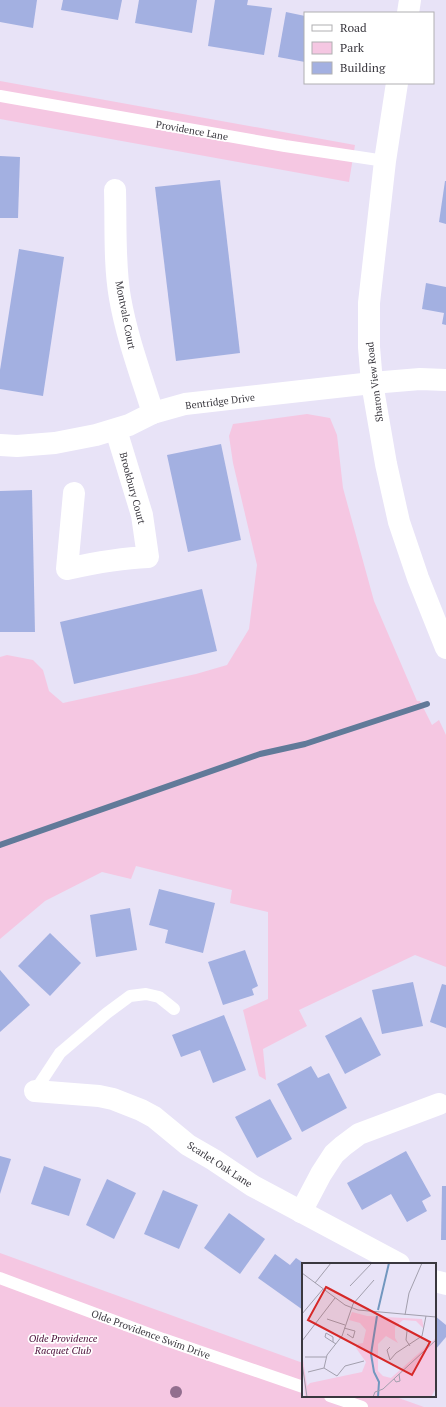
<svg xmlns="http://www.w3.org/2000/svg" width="446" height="1407" font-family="'PT Serif',serif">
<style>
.green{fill:#f5c7e2}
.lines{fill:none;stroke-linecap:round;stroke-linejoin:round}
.stream{stroke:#617a99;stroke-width:6}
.building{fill:#a3b0e1}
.service{stroke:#fff;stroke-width:12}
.minor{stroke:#fff;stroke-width:22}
.tertiary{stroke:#fff;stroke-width:22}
.tree{fill:#926e8e}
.labels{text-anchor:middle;stroke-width:3.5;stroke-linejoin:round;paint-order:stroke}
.street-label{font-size:10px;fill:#3a383f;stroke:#fff}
.park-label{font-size:10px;font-style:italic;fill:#4b0f39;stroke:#fff}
.inset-river{fill:none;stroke:#7297bf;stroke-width:2}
.inset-road{fill:none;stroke:#a29fad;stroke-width:1}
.view{fill:#d62828;fill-opacity:0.15;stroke:#d62828;stroke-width:2}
.inset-edge{fill:none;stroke:#3a383f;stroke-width:2}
</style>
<rect width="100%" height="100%" fill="#e8e3f7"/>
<g class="green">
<polygon points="0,81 355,145 349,182 0,119"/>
<polygon points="307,414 330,418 337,435 343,488 374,601 417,701 420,701 432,725 439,720 446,735 446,967 415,955 299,1010 307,1026 263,1049 266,1080 259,1076 243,1010 268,999 268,912 230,903 232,890 136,866 131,879 102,872 45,901 0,939 0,657 7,655 33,660 43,670 49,691 63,703 196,674 227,665 249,629 257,565 233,463 229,436 233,424"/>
<polygon points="0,1253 303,1363 303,1396 393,1396 424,1407 0,1407"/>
</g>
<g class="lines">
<polyline class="stream" points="0,845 260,754 305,744 427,704"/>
</g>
<g class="building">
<polygon points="0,0 37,0 33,28 0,22"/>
<polygon points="63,0 122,0 118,20 61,10"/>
<polygon points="139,0 197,0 192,33 135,23"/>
<polygon points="215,0 248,0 247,5 272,8 264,55 208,46"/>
<polygon points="286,12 305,16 305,62 278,57"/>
<polygon points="0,156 20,157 18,218 0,218"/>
<polygon points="220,180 240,353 176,361 155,187"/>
<polygon points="445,181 446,181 446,224 439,222"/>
<polygon points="19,249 64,257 43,396 0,389 0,370"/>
<polygon points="426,283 446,287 446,325 442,324 444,313 422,309"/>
<polygon points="221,444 241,540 188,552 167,455"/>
<polygon points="32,490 35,632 0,632 0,491"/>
<polygon points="202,589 217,651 74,684 60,622"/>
<polygon points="159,889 215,903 203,953 165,943 168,930 149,925"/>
<polygon points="130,908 137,950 96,957 90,915"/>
<polygon points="50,933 81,963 50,996 18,966"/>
<polygon points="245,950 258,986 252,989 254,995 223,1005 208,962"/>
<polygon points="0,970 30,1005 0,1032"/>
<polygon points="413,982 423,1026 382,1034 372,990"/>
<polygon points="442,984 446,985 446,1028 430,1022"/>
<polygon points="224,1015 246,1070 213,1083 200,1050 181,1057 172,1035"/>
<polygon points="361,1017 381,1055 345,1074 325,1036"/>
<polygon points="311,1066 318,1078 329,1073 347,1108 302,1132 277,1084"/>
<polygon points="270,1099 292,1139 257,1158 235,1117"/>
<polygon points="406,1151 431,1196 422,1201 427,1211 407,1222 391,1194 362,1210 347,1183"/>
<polygon points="0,1156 11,1159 0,1194"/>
<polygon points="44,1166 81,1179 69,1216 31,1204"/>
<polygon points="107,1179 136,1193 114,1239 86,1225"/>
<polygon points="442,1186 446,1186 446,1240 441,1240"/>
<polygon points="163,1190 198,1205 179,1249 144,1234"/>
<polygon points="229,1213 265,1239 240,1274 204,1248"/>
<polygon points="275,1254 290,1265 296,1258 305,1264 303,1264 303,1310 258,1278"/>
<polygon points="435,1316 446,1325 446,1337 435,1350"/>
</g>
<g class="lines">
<g class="service">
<polyline points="0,96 285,146 385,161"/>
<polyline points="35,1091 60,1053 107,1013 130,996 146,994 159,997 174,1009"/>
<polyline points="0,1278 163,1339 303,1387"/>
<polyline points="330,1396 362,1407"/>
</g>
<g class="minor">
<path d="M 115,190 C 116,225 114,264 120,298 C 127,338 141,375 153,413"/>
<polyline points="0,445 17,446 55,443 96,435 129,425 153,413 185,404 372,383 420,379 446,380"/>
<path d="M 74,493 L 67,569 C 94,563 120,558 148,557 L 142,515 L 116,430"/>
<polyline points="35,1091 99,1096 113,1099 141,1110 154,1117 188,1145 214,1160 253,1186 399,1264"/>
<polyline points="301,1212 321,1174 334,1154 343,1146 359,1134 439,1104"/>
<polyline points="435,1281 446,1284"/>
</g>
<g class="tertiary">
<polyline points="408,13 410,0"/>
<polyline points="397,83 385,161 369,303 369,347 372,383 386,464 399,522 418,578 446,648"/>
</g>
</g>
<circle class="tree" cx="176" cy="1392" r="6"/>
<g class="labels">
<g class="street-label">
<text transform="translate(192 130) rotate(10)" y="4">Providence Lane</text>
<text transform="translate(126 315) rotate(79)" y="4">Montvale Court</text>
<text transform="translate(374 382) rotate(-97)" y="4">Sharon View Road</text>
<text transform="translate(220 401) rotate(-7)" y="4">Bentridge Drive</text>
<text transform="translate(133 488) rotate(75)" y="4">Brookbury Court</text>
<text transform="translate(220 1164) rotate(33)" y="4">Scarlet Oak Lane</text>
<text transform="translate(151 1334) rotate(20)" y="4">Olde Providence Swim Drive</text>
</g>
<g class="park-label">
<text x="63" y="1342">Olde Providence<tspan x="63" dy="12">Racquet Club</tspan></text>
</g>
</g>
<g transform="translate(302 1263)">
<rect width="134" height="134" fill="#e8e3f7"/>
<path d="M 50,49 L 65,53 L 120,56 L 122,66 L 114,58 L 101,57 L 93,64 L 93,75 L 96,80 L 84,73 L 76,81 L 76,108 L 81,113 L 89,115 L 134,75 L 134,125 L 129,134 L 3,134 L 0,90 L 5,123 L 8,120 L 60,109 L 64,99 L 54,85 L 56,81 L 61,80 L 64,67 L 58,60 L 47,57 Z" fill="#f5c7e2"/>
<path class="inset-river" d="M 76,47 L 87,0M 75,53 L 69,91 L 72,109 L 77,119 L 76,134"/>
<path class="inset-road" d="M 0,10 L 43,42 L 56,47 L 134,54M 13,20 L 29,0M 48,23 L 70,0M 0,51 L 21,26M 103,52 L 107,30 L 120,0M 25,56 L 43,62M 42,65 L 53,68 L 51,75 L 45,71M 105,68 L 104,77 L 108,83M 0,78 L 33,35M 31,79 L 31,74 L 24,70 L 23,74 L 34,81M 88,84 L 85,87 L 88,97M 3,94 L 24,94M 88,97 L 94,90 L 120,73 L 124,53M 0,100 L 5,134M 22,105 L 35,113 L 43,103 L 62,98M 6,109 L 22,105 L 25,92 L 40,73 L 51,41 L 72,17M 92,116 L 94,119 L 98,118 L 97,111M 71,134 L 73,129 L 81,126 L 134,77"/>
<path class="view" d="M 24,24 L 128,79 L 110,112 L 6,57 Z"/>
<rect width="134" height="134" class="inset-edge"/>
</g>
<rect x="304" y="12" width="130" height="72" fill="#ffffff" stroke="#b0afb2"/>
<rect x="312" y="25" width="20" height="6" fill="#ffffff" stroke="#b0afb2"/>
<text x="340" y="32" font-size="12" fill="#3a383f">Road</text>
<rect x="312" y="42" width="20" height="12" fill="#f5c7e2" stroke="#b0afb2"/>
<text x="340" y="52" font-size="12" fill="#3a383f">Park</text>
<rect x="312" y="62" width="20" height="12" fill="#a3b0e1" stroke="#b0afb2"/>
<text x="340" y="72" font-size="12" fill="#3a383f">Building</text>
</svg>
